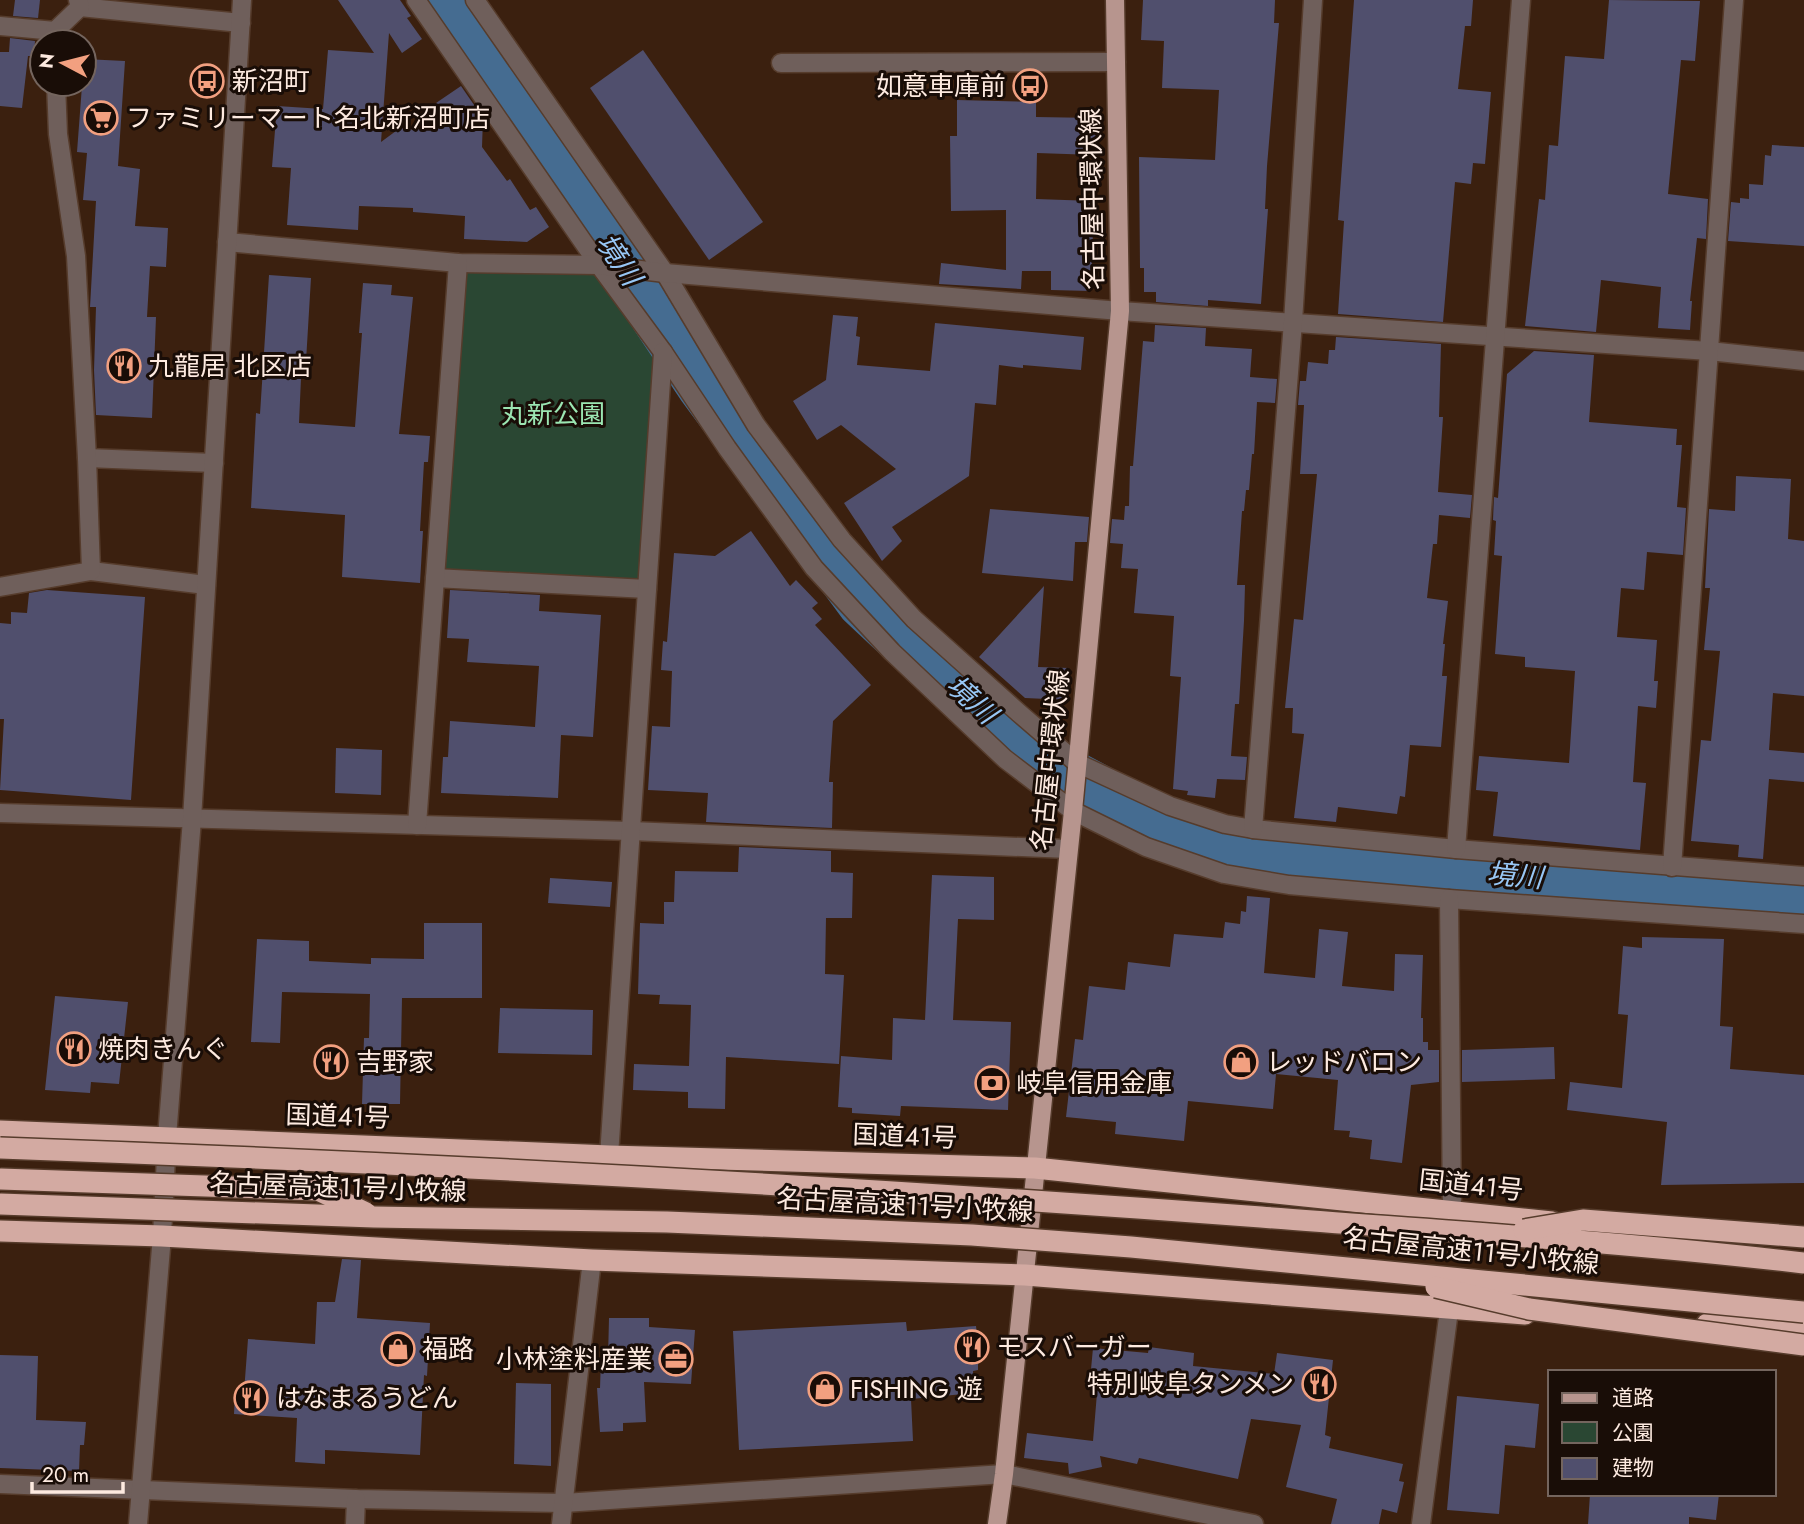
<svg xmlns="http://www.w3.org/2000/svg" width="1804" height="1524" font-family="Jost,'Noto Sans JP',sans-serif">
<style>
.green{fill:#2a4733}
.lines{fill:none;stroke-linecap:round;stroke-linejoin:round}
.river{stroke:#456c91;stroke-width:54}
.building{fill:#504f6d}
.minor-casing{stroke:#563c2c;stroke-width:21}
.major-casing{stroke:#563c2c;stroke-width:21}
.highway-casing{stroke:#563c2c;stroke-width:24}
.minor{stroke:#6f5f5b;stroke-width:18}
.major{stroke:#b7958e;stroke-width:18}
.highway{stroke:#d3aaa2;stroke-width:21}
.highway-bridge-casing{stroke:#563c2c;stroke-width:24;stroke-linecap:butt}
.highway-bridge{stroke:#d3aaa2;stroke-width:21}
.labels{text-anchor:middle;stroke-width:6;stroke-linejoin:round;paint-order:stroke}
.poi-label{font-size:26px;fill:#fdeae0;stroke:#190d07;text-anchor:start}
.street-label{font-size:26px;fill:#fdeae0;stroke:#190d07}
.park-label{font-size:26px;fill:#9be6b2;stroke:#190d07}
.water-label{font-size:28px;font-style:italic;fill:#98c7f5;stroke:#190d07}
</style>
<rect width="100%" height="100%" fill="#3b200f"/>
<polygon class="green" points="460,265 598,268 660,353 645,586 437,576"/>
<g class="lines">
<polyline class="river" points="446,0 704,386 863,601 978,709 1043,762 1165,827 1237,852 1291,859 1804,899"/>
</g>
<g class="building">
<polygon points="15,0 40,0 38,18 13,16"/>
<polygon points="338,0 400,0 411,16 407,18 422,39 402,53 389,33 381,142 400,128 416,130 441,111 436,103 461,86 483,118 482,147 507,181 510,179 530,210 536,207 549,227 527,242 464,239 465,216 413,212 413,208 359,206 358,230 287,225 291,168 272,167 277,106 323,109 328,50 374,53"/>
<polygon points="1143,0 1275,0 1274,23 1279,23 1267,166 1265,209 1268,209 1261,304 1208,300 1208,306 1156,302 1156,292 1144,292 1144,268 1140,268 1139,157 1215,160 1219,90 1162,88 1164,41 1141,40"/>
<polygon points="1354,0 1473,0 1471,26 1465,26 1458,89 1491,92 1485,164 1473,163 1471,184 1455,182 1443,322 1338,314 1344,221 1338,220"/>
<polygon points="1609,0 1700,1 1695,61 1681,60 1668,194 1708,199 1706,239 1697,238 1690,301 1692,301 1690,330 1658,328 1661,287 1601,280 1596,332 1525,326 1539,199 1545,200 1549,145 1558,146 1565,56 1604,59"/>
<polygon points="10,38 35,41 34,56 28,56 22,108 0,106 0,52 9,52"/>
<polygon points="643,50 763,222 709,260 590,88"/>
<polygon points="84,59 125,61 118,166 140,169 135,226 168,228 166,267 150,266 147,317 156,317 152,418 96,415 94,370 96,307 90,307 96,201 83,200 87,153 77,152"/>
<polygon points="957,100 1036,102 1036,117 1096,118 1095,155 1037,153 1036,199 1094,201 1091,291 1051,290 1051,271 1022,271 1021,289 939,284 941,263 1006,270 1006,210 951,211 950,136 957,136"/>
<polygon points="1772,145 1804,147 1804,246 1728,241 1731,202 1740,203 1740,198 1749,199 1749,184 1763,185 1765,155 1771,156"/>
<polygon points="269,275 311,278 305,378 301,378 299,423 355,427 362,333 359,333 363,283 392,285 391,295 413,297 399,434 430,436 428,462 424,462 420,531 423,531 420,583 342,577 345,515 251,508 256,413 260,414"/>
<polygon points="833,315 858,317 856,336 860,337 857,365 930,371 935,323 1084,337 1081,370 1023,365 1023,368 999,365 996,405 975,403 969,476 892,527 902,541 882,561 844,503 896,469 841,425 817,440 793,401 826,380"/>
<polygon points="1155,325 1206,328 1205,346 1252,349 1250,377 1277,379 1275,403 1257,402 1254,454 1252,454 1249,490 1246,490 1244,511 1242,511 1237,585 1245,585 1244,621 1239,704 1235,704 1231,756 1247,757 1245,780 1217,779 1215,798 1187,795 1188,791 1173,789 1181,677 1170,676 1174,616 1134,613 1138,569 1121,568 1123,544 1110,543 1112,519 1124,520 1125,506 1129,506 1130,466 1133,466 1143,341 1154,342"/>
<polygon points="1336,337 1441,344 1439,417 1443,417 1438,492 1472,495 1470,518 1439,515 1437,544 1433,544 1427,598 1448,601 1443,644 1445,644 1442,676 1447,676 1441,747 1410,745 1405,797 1400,796 1397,814 1338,807 1336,822 1294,818 1304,734 1292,733 1293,708 1285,708 1294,619 1303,620 1317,474 1300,474 1304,405 1298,405 1300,381 1306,381 1308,362 1328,364 1329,350 1335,350"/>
<polygon points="1534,351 1594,355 1589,422 1677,429 1676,445 1682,445 1677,507 1686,508 1683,555 1647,552 1644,590 1621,588 1617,637 1657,640 1654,681 1658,681 1656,708 1638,706 1633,782 1646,783 1640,850 1493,836 1498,792 1476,790 1479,756 1569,763 1575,671 1525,667 1525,657 1495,654 1502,556 1494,555 1496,521 1493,520 1494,497 1498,498 1507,374"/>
<polygon points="1736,476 1791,479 1788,539 1804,541 1804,696 1773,693 1769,750 1804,753 1804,782 1769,779 1763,859 1738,857 1739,845 1691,841 1701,740 1711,741 1720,651 1704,650 1710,588 1705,588 1709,509 1735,511"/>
<polygon points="990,509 1089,517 1087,542 1075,542 1073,581 982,573"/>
<polygon points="751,531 790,586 796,580 818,603 812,608 822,619 815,625 871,685 833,721 829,782 833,782 832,828 706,822 708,793 648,790 652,726 670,727 672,671 661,670 663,641 667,642 674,553 715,556"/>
<polygon points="1044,586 1038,667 1069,668 1068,700 1025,698 979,657"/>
<polygon points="47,590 145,597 131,800 0,790 4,719 0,719 0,623 11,624 11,612 27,613 29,593"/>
<polygon points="450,590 540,595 539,611 601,615 593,737 561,735 558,798 441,793 443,757 448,757 450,721 535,727 539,666 467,662 469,639 447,638"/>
<polygon points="336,748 382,750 381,795 335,793"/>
<polygon points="739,847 831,851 831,872 853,873 852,918 826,918 825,974 844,975 839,1064 726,1057 725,1109 688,1108 688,1092 633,1090 634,1064 689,1066 691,1005 659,1004 660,995 638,994 640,923 664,924 664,902 674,902 675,871 738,872"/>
<polygon points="932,875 994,877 994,920 958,919 953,1020 1011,1022 1008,1110 901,1106 900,1116 852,1113 852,1108 838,1107 841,1056 892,1060 893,1018 925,1020"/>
<polygon points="550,878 612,882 610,907 548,903"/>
<polygon points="1247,896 1270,898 1264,973 1315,978 1319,929 1348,932 1342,986 1394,991 1395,954 1423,955 1421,1018 1423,1018 1423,1042 1428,1042 1428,1050 1439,1050 1439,1082 1411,1085 1402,1163 1370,1159 1372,1140 1349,1137 1350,1131 1334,1130 1338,1080 1276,1074 1273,1109 1188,1101 1184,1141 1115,1134 1116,1122 1066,1117 1075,1039 1083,1040 1089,986 1125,990 1128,962 1170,967 1174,934 1223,938 1225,922 1240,924 1241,911 1246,912"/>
<polygon points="424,923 482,923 482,998 402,998 400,1104 362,1104 364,1038 369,1038 370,994 282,992 280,1043 251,1042 257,939 309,941 309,961 371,964 371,958 424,959"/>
<polygon points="1642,937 1724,939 1720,1026 1733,1027 1730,1069 1804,1075 1804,1183 1661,1185 1667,1122 1567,1110 1570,1082 1622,1088 1628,1015 1618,1014 1623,946 1642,948"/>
<polygon points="55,996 128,1002 119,1084 91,1082 90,1093 45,1090"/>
<polygon points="500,1008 593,1010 592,1055 498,1053"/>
<polygon points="1554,1047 1555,1079 1462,1082 1462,1050"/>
<polygon points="342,1259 361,1260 357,1318 430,1323 427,1376 424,1375 420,1455 325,1450 325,1464 295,1462 297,1418 234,1414 235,1392 244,1392 248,1339 315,1344 317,1302 335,1302"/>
<polygon points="609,1318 649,1318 649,1327 695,1330 691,1384 644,1382 646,1422 623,1423 623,1431 600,1432 597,1388 600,1388 601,1358 608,1358"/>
<polygon points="906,1322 907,1331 976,1326 978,1344 978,1370 973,1371 974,1393 911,1399 913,1441 739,1450 733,1331"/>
<polygon points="1149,1347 1194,1353 1193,1366 1274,1374 1277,1353 1333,1360 1325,1435 1331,1437 1329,1448 1403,1464 1399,1481 1404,1482 1397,1513 1382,1509 1379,1524 1331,1524 1337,1499 1286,1487 1301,1425 1251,1419 1238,1479 1139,1458 1137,1464 1100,1456 1102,1467 1069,1474 1068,1463 1024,1458 1027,1433 1093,1441 1098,1381 1090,1380 1093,1348 1148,1353"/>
<polygon points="0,1355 38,1356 36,1420 86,1422 84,1445 80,1445 79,1471 0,1468"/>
<polygon points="516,1383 551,1384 551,1466 514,1464"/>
<polygon points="1457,1396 1539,1404 1535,1448 1505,1445 1499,1514 1447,1510"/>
<polygon points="1590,1494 1719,1494 1716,1520 1689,1517 1689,1524 1588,1524"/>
</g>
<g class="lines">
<defs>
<g id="minor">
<polyline points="416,0 599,265 663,352 727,448 814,568 892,652 1005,759 1073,811 1146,847 1224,874 1289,885 1449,899 1804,924"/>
<polyline points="475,0 665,273 756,425 842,540 914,619 1019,713 1077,763 1170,806 1225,824 1253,829 1456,849 1804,876"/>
<polyline points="80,7 241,23"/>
<polyline points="0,26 55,31"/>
<polyline points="55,42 55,31 80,7 78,0"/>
<polyline points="781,63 1116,62"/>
<polyline points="227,242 458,263 599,265 665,273 1120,311 1709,351 1804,361"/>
<polyline points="87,458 214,463"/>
<polyline points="91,571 206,585"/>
<polyline points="435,578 647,589"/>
<polyline points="0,587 91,571 87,458 76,256 58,134 56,84"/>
<polyline points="0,813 631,831 1068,849"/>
<polyline points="417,825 458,263"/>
<polyline points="1253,829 1293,322 1313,0"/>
<polyline points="1456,849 1521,0"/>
<polyline points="1672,867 1734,0"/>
<polyline points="1449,899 1452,1212"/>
<polyline points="609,1156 663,352"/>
<polyline points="0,1484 356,1499 564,1503 1004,1474 1254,1524"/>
<polyline points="138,1524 162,1236 167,1137 192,819 242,0"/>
<polyline points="355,1524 356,1499"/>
<polyline points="561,1524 592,1260"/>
<polyline points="1421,1524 1449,1310"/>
</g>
<polyline id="major" points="997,1524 1004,1474 1073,811 1120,311 1115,0"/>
<g id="highway">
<polyline points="0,1131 609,1156 1035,1168 1552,1222"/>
<polyline points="0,1231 162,1236 592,1260 1025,1275 1525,1314"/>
<polyline points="1707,1324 1804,1329"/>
</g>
</defs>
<use href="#minor" class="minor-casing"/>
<use href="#major" class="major-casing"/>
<use href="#highway" class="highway-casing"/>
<use href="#minor" class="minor"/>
<use href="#major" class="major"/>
<use href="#highway" class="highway"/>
<defs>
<g id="highway-bridge">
<path d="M 0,1148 C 421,1163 841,1186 1261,1217 C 1442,1231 1624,1242 1804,1263"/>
<polyline points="0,1179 318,1190 366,1213"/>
<polyline points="0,1204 374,1217 667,1222 972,1235 1131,1247 1804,1312"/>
<polyline points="1524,1230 1583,1220 1804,1237"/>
<polyline points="1436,1287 1529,1309 1804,1345"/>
</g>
</defs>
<use href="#highway-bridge" class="highway-bridge-casing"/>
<use href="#highway-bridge" class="highway-bridge"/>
</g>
<defs>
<symbol id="bus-ring" viewBox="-11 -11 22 22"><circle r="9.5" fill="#190d07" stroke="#f2a080" stroke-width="1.5"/><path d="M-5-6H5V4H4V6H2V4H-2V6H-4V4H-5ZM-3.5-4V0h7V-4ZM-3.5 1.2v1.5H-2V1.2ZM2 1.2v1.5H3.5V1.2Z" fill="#f2a080"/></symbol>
<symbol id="supermarket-ring" viewBox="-11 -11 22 22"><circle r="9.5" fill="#190d07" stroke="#f2a080" stroke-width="1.5"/><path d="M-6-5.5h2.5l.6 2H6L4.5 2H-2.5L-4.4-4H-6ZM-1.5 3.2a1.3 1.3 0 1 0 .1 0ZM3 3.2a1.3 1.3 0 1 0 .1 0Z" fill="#f2a080"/></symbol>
<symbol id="restaurant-ring" viewBox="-11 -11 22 22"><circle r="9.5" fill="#190d07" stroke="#f2a080" stroke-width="1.5"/><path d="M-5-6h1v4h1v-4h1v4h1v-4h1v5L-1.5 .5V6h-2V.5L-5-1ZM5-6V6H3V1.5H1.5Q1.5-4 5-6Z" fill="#f2a080"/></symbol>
<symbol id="shop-ring" viewBox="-11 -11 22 22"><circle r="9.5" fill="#190d07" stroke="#f2a080" stroke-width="1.5"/><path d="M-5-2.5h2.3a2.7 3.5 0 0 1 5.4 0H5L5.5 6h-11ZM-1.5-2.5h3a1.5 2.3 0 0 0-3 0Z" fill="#f2a080"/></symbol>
<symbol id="bank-ring" viewBox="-11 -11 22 22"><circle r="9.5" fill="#190d07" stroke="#f2a080" stroke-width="1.5"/><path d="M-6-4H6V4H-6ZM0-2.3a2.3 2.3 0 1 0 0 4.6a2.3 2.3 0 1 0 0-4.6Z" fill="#f2a080"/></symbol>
<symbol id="office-ring" viewBox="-11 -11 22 22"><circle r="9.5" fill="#190d07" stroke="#f2a080" stroke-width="1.5"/><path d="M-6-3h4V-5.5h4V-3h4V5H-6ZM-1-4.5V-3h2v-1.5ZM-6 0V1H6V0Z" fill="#f2a080"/></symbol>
</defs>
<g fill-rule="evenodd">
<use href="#bus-ring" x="188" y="62" width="38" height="38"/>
<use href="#bus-ring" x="1011" y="67" width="38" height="38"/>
<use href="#supermarket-ring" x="82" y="99" width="38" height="38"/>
<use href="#restaurant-ring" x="105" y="347" width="38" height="38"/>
<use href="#restaurant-ring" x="55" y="1030" width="38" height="38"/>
<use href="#restaurant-ring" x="312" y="1043" width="38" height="38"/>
<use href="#shop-ring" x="1222" y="1043" width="38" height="38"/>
<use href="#bank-ring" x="973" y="1064" width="38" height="38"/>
<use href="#restaurant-ring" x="953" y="1328" width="38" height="38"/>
<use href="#shop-ring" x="379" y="1330" width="38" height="38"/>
<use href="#office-ring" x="657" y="1340" width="38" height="38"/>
<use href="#restaurant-ring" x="1300" y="1365" width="38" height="38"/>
<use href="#shop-ring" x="806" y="1370" width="38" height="38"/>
<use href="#restaurant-ring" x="232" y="1379" width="38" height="38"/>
</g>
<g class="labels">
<g class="poi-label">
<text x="232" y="90">新沼町</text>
<text x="1006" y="95" text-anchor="end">如意車庫前</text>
<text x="126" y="127">ファミリーマート名北新沼町店</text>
<text x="148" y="375">九龍居 北区店</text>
<text x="98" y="1058">焼肉きんぐ</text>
<text x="356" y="1071">吉野家</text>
<text x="1266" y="1071">レッドバロン</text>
<text x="1016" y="1092">岐阜信用金庫</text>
<text x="996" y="1356">モスバーガー</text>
<text x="422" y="1358">福路</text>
<text x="652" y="1368" text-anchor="end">小林塗料産業</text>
<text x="1294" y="1393" text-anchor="end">特別岐阜タンメン</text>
<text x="850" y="1398">FISHING 遊</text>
<text x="276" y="1407">はなまるうどん</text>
</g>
<g class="street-label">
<text transform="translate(1092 199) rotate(-91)" y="9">名古屋中環状線</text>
<text transform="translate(1050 760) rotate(-84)" y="9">名古屋中環状線</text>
<text transform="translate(338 1116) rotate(2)" y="9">国道41号</text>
<text transform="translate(905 1136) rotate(2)" y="9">国道41号</text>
<text transform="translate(1471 1185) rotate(6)" y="9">国道41号</text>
<text transform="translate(338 1187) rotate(2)" y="9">名古屋高速11号小牧線</text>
<text transform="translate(905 1205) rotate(3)" y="9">名古屋高速11号小牧線</text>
<text transform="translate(1471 1251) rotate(6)" y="9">名古屋高速11号小牧線</text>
</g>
<g class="park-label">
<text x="553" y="423">丸新公園</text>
</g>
<g class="water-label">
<text transform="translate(619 259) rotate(56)" y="10">境川</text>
<text transform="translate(972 699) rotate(42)" y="10">境川</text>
<text transform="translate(1515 875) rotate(5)" y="10">境川</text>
</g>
</g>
<rect x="1548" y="1370" width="228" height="126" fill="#190d07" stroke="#74655e" stroke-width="2"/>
<rect x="1562" y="1393" width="35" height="10" fill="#b7958e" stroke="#74655e" stroke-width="2"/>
<text x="1612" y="1405" font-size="21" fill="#fdeae0">道路</text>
<rect x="1562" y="1422" width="35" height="21" fill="#2a4733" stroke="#74655e" stroke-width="2"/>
<text x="1612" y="1440" font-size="21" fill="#fdeae0">公園</text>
<rect x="1562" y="1458" width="35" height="21" fill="#504f6d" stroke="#74655e" stroke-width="2"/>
<text x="1612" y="1475" font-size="21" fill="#fdeae0">建物</text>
<g transform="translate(63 63) rotate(277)"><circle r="33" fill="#190d07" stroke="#74655e" stroke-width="2"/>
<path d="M0-5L12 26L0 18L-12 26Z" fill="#f2a080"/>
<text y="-10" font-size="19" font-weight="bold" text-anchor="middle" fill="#fdeae0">N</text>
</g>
<path d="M32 1482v10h91v-10" fill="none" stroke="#fdeae0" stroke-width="3.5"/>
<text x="42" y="1482" font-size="21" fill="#fdeae0" stroke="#190d07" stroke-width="5" paint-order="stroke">20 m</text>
</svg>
